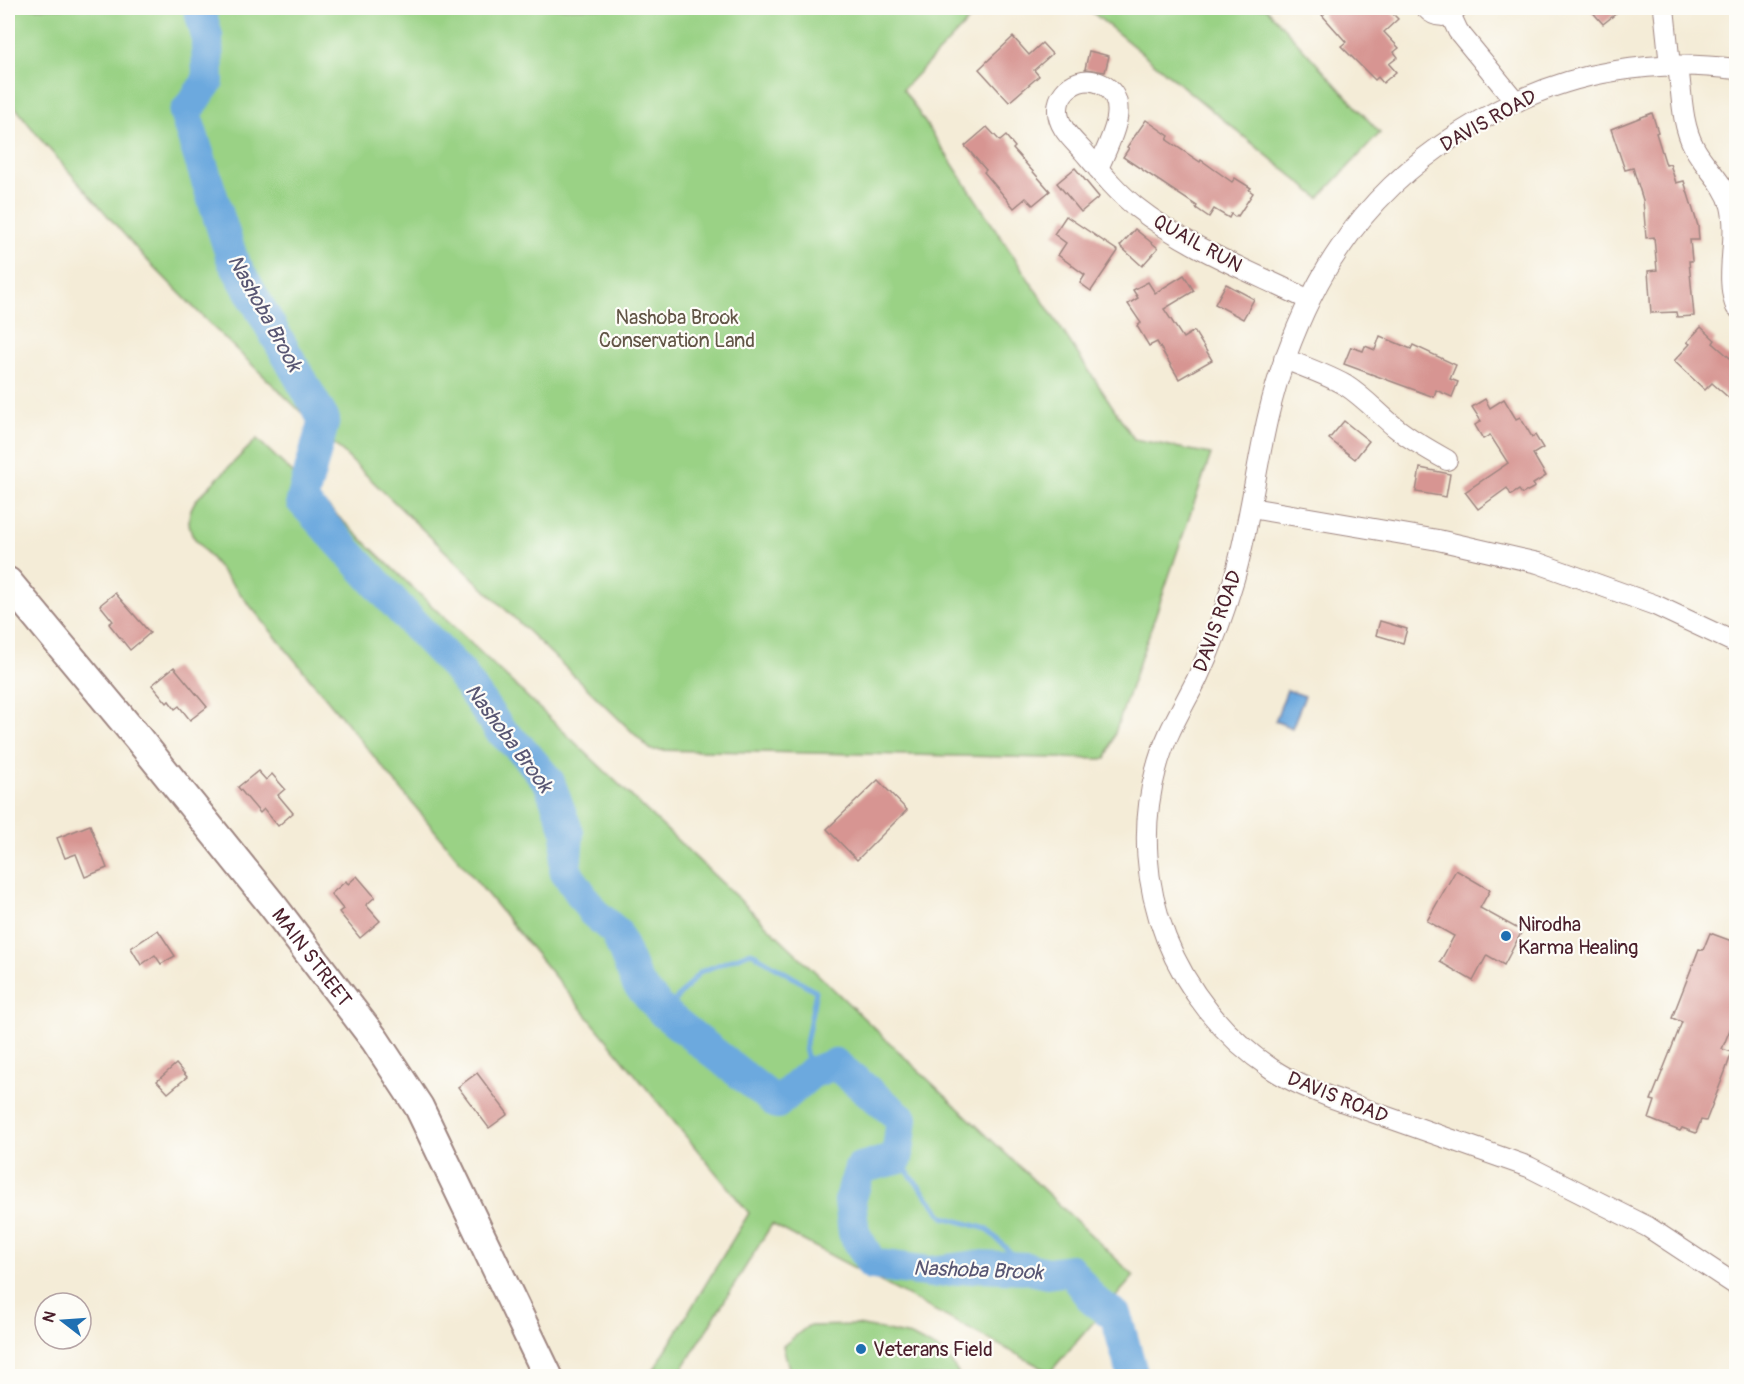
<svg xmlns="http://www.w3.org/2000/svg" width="1744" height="1384" font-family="Pangolin,sans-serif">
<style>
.green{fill:#9ad285;stroke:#727858;stroke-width:1.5}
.water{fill:#6ca9de;stroke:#5b6484;stroke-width:1.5}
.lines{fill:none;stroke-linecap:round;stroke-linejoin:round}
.stream{stroke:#6ca9de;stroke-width:5}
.river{stroke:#6ca9de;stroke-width:32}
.building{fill:#d79592}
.street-casing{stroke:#9f8681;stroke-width:22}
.secondary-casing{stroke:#9f8681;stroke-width:32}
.street{stroke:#fff;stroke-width:20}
.secondary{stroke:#fff;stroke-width:28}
.poi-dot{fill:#1f6fb2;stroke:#fdfcf7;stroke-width:2}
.labels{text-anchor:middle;stroke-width:4.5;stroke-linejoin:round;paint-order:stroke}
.street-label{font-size:20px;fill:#4a1f2b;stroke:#fdfcf7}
.park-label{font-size:20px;fill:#625546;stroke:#fdfcf7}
.poi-label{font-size:20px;fill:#4a1f2b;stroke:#fdfcf7;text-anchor:start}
.water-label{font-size:21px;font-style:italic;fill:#585673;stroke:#fdfcf7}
</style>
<rect width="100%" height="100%" fill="#fdfcf7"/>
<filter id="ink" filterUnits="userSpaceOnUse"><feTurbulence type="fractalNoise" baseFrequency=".0167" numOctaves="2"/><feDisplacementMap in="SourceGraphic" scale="12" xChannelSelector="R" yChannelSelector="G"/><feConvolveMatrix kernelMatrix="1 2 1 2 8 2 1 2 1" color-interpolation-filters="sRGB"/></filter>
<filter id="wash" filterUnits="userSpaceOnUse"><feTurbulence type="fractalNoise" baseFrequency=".008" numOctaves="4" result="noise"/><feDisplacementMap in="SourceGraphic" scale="24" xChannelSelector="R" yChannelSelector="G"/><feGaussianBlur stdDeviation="1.35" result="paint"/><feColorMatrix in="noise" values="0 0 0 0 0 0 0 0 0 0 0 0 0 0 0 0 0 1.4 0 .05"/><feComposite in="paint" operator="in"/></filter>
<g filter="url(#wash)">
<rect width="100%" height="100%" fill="#f4ecd7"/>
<g class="green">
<polygon points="8,8 981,8 903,89 1134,439 1211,454 1106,759 651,750 214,328 143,256 43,142 8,98"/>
<polygon points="1087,8 1266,8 1380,133 1319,198"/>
<path d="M 257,439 L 1134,1276 L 1050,1372 L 772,1224 L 678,1376 L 650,1376 L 749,1213 L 192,535 C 187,521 188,512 196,500 Z"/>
<polygon points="858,1325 911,1336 945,1353 960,1376 791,1376 783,1346 808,1326"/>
</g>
<polygon class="water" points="1287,690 1305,696 1292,728 1275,721"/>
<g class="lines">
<g class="stream">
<polyline points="664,1013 700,972 751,952 816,991 805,1048 811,1073"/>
<polyline points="897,1159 944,1217 987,1229 1026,1268"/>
</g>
<polyline class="river" points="199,8 207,36 208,81 185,113 233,261 324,420 302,501 410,620 459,671 500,730 524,752 549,782 568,833 565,870 593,912 616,932 637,983 664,1013 777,1103 811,1073 835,1064 902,1119 897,1159 860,1168 850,1201 854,1233 872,1264 931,1272 979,1266 1026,1268 1047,1273 1070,1270 1093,1300 1116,1316 1133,1376"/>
</g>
<g id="blocks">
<g class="building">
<polygon points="1318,8 1387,8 1398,19 1384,32 1399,48 1394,52 1398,57 1389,64 1396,72 1383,83 1378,77 1375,80 1341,46 1346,42 1322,15 1324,14"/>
<polygon points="1589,8 1623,8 1603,24"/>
<polygon points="1013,37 1029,55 1042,43 1052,54 1034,70 1039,76 1009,102 979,69"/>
<polygon points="1089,51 1109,56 1105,72 1085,69"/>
<polygon points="1652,113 1658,132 1656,133 1666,165 1670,164 1676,183 1684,181 1698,226 1699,240 1690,240 1692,261 1689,261 1694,316 1677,317 1676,312 1651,313 1648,271 1657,270 1654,237 1646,238 1643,200 1633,168 1625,170 1611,129"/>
<polygon points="1146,120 1169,136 1167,140 1200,162 1201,160 1232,182 1235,178 1251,188 1249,190 1253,193 1238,216 1237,215 1235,217 1231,214 1229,218 1214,209 1209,217 1196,208 1197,206 1123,157 1129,148 1127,147"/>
<polygon points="987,127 1000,141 1006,136 1015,147 1013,149 1050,191 1033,205 1026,198 1014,208 984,172 986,170 965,146"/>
<polygon points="1075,168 1099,197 1081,212 1057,183"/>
<polygon points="1066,216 1118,251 1091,291 1080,283 1085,275 1058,255 1066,243 1054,234"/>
<polygon points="1135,229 1158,248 1142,266 1120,246"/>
<polygon points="1184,275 1194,291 1164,309 1183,338 1194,331 1212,360 1179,379 1157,342 1149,346 1137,326 1141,323 1128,304 1138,298 1133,290 1148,282 1155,293"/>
<polygon points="1226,284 1254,299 1243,319 1215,304"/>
<polygon points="1701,327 1715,340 1713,343 1737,364 1737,405 1712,383 1705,390 1674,361 1690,344 1687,342"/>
<polygon points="1380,336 1411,349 1413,345 1456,365 1450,379 1458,382 1452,397 1436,390 1434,397 1344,364 1351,347 1363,351 1365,346 1375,350"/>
<polygon points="1485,399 1490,408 1504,399 1516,419 1520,417 1532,437 1535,435 1543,448 1533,454 1546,476 1533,484 1535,487 1522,494 1519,490 1511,495 1507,488 1478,509 1465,492 1508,463 1490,435 1483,439 1475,425 1481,421 1472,407"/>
<polygon points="1344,421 1369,441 1355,459 1329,439"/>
<polygon points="1420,468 1450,474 1446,497 1416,492"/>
<polygon points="115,593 150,633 130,650 109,624 113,621 100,605"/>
<polygon points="1380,621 1407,629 1403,643 1376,635"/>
<polygon points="174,667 207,707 190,720 179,706 175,709 169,701 167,703 152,685"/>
<polygon points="258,771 266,780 272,774 285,789 278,795 293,813 278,826 264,809 260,813 238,787"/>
<polygon points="878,780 907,810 857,860 827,829"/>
<polygon points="90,825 107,868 85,877 76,854 65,858 57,838"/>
<polygon points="1456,870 1490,890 1480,908 1522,931 1504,965 1487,955 1473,981 1440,962 1454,936 1427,921"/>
<polygon points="357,876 375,897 366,905 380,921 360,938 339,912 343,909 331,894 346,881 348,884"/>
<polygon points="158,930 175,956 161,964 155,955 141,965 131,948"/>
<polygon points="1710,933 1737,943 1737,1021 1734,1020 1722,1049 1732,1052 1725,1072 1706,1121 1701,1120 1696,1133 1682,1128 1680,1131 1649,1119 1655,1101 1651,1100 1682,1022 1672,1018 1699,949 1703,950"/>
<polygon points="176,1064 187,1077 168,1093 157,1081"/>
<polygon points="477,1073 508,1114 489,1128 458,1087"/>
</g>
</g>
</g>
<g filter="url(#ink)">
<use href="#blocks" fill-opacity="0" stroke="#9f8681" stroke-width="1.5"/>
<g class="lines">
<defs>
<g id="street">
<path d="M 1426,8 C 1435,18 1448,19 1457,8"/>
<polyline points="1664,8 1670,66"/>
<polyline points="1450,14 1458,31 1516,102"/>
<path d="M 1678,66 C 1682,92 1681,123 1694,147 C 1705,168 1725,183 1731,206 C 1739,239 1724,275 1736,307"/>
<path d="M 1736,69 C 1697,64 1655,64 1615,71 C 1511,87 1398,160 1340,248 C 1317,281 1300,318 1286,356 C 1259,427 1255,506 1234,579 C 1224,613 1212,647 1197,679 C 1182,709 1164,737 1156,770 C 1125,883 1175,1005 1272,1069 C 1290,1081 1310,1089 1330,1097 L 1529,1167 L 1648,1227 L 1736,1285"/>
<path d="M 1098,169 C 1107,145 1133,105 1105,86 C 1098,81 1088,79 1079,82 C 1067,86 1058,97 1058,109 C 1057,126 1072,139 1083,151 C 1100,171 1116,191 1136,207 C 1188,248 1250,271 1309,300"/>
<path d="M 1284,359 C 1305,367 1325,374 1345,385 C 1364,397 1378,413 1395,427 C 1411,440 1429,450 1447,460"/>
<polyline points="1251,508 1438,540 1538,563 1655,605 1736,643"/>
</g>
<g id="secondary">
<path id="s1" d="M 8,582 L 137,737 L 273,906 L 375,1040 L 419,1107 L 548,1376"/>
</g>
</defs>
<use href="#street" class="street-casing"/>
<use href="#secondary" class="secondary-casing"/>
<use href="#street" class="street"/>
<use href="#secondary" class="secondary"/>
</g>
</g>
<g class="poi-dot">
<circle cx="1506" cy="936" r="6"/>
<circle cx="861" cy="1349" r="6"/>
</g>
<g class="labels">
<g class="street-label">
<text transform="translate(1488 120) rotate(-29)" y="7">DAVIS ROAD</text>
<text transform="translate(1198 243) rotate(29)" y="7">QUAIL RUN</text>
<text transform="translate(1217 621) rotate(-70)" y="7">DAVIS ROAD</text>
<text dy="7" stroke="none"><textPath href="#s1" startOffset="483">MAIN STREET</textPath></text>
<text transform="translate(1338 1097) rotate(22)" y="7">DAVIS ROAD</text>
</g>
<g class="park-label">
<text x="677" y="324">Nashoba Brook<tspan x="677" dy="23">Conservation Land</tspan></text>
</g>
<g class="poi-label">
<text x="1518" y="931">Nirodha<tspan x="1518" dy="23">Karma Healing</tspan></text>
<text x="873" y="1356">Veterans Field</text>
</g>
<g class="water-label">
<text transform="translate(265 313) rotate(61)" y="7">Nashoba Brook</text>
<text transform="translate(509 738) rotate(53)" y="7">Nashoba Brook</text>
<text transform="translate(978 1270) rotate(2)" y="7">Nashoba Brook</text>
</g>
</g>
<rect width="1744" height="1384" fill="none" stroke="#fdfcf7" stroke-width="30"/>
<g transform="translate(63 1321) rotate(287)"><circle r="28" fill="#fdfcf7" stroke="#b5a4a5" stroke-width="1.5"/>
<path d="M0-4.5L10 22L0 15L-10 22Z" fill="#1f6fb2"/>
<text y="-9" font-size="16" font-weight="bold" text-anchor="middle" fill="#4a1f2b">N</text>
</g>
</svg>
